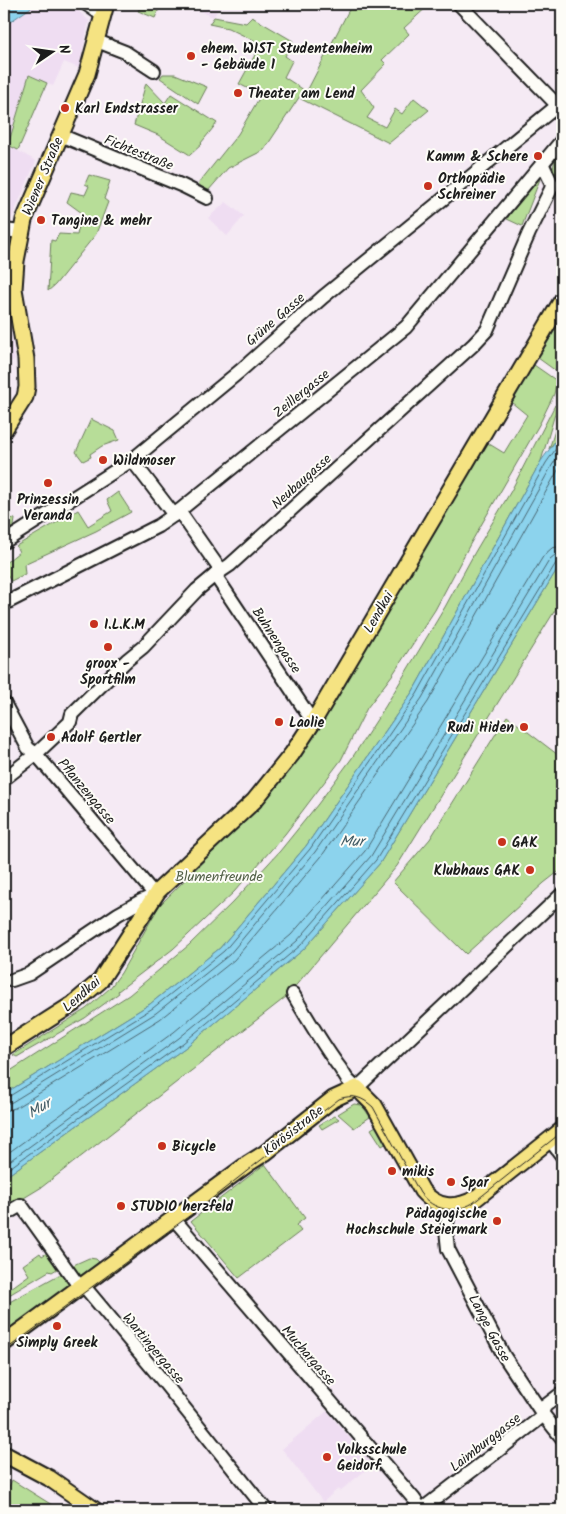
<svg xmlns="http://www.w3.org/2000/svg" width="566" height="1514" font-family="Kalam,sans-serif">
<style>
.built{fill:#efddf2}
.green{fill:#b7dd98;stroke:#6a7c5a}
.water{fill:#8cd3ed;stroke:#5f8a99}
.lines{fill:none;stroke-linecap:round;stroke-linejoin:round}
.shore{stroke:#496570;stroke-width:1}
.minor-casing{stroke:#1c1c1c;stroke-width:16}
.major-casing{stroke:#1c1c1c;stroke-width:19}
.minor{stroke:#fdfcf7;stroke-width:12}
.major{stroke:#f5e382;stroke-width:15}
.tram{stroke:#1c1c1c;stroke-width:1}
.poi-dot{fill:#c8321e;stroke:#fdfcf7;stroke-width:2}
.labels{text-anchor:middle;stroke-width:4;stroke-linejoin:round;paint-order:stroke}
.poi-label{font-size:14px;font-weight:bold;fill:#1c1c1c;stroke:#fdfcf7;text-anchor:start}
.street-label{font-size:14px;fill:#1c1c1c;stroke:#fdfcf7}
.park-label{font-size:14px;fill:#526047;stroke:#fdfcf7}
.water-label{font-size:15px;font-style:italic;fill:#435c65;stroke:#fdfcf7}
</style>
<rect width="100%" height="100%" fill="#f5eaf4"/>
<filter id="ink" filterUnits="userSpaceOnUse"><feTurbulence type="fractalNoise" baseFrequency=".02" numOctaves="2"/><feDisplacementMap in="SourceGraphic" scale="10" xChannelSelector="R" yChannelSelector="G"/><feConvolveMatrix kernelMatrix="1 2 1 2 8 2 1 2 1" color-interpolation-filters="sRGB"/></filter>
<g filter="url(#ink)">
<g class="built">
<polygon points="36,4 71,4 89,21 79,68 64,62 53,86 29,75 8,145 36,161 11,220 4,217 4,26"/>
<polygon points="185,4 222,4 213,17"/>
<polygon points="226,202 244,216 227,236 208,218"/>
<polygon points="4,293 15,360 4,363"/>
<polygon points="327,1411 372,1465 340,1491 338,1489 323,1502 282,1449"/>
</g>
<g class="green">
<polygon points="142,4 161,4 155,18 138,11"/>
<polygon points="352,4 405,4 404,7 413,10 417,4 430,4 404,28 409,34 382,60 386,64 361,90 374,108 367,118 385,127 395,109 402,114 414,98 429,110 389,143 301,99 307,91"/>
<polygon points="214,17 246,23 252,17 293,41 285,56 292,61 284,77 304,90 264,150 228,168 208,191 198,184 238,134 261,95 239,84 261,44 228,28 209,24"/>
<polygon points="175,74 207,87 198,104 160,78 163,74"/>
<polygon points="29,75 47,83 18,150 8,145"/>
<polygon points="146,83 165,103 171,94 217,123 201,143 202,144 190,155 158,135 134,125"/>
<path d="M 562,148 L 562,160 L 555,177 C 550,167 556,157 562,148 Z"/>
<polygon points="89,175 110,181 104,199 108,202 96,234 55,285 48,291 51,240 55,241 59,234 77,235 82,213 67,202 71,192 85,195 89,186 85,184"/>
<polygon points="538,178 540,179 522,226 507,219 516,204 534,185 533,182"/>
<polygon points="562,275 562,292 536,336 532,334 554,298"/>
<polygon points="562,319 562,363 556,371 538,358"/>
<polygon points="534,365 557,381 554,394 540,423 469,546 435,610 393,674 367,708 341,760 285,834 234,892 173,949 118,991 119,993 85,1018 22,1054 17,1057 13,1055 86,1009 110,988 121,973 159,906 256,808 318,730 486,442 504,453 527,415 511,402"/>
<polygon points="555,405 557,407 541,461 413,691 306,846 220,948 150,1004 4,1094 4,1075 129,995 189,945 233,902 280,851 318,804 352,758 385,707 445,607 475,552 511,491"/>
<polygon points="562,409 562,432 549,449"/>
<polygon points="91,419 115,431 119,440 102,446 90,454 91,457 83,461 76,452"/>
<polygon points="118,492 131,512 96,531 24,564 25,574 11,581 4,571 4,564 19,552 16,546 78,510 88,526 112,511 107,500"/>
<polygon points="4,517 15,519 14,526 4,532"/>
<polygon points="562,561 562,599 397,866 286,997 42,1187 4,1210 4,1178 186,1047 304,949 380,863"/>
<polygon points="507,716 562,758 562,869 544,883 466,954 393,882 430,839"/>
<polygon points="354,1104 362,1105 370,1117 354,1128 338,1114"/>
<polygon points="335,1116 339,1119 322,1129 319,1125"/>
<polygon points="376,1126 387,1143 382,1146 371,1129"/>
<polygon points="265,1164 305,1218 296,1225 301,1231 239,1278 191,1221"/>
<polygon points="40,1253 42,1256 47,1253 57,1269 52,1272 49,1271 4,1298 4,1293 29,1275 23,1265"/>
<polygon points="89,1258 96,1259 99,1262 80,1276 78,1276 69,1267"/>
<polygon points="64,1272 70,1284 67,1290 65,1288 4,1332 4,1305"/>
<polygon points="12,1480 60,1510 4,1510 4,1498"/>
</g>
<g class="water">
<polygon points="12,4 36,4 4,26 4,8"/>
<polygon points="562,432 562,561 380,863 304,949 186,1047 4,1178 4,1094 150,1004 220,948 306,846 413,691 541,461"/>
</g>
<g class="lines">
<g class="shore">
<polyline points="4,1097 8,1097 153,1008 224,951 310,849 417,694 546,463 562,440"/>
<polyline points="4,1104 12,1102 156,1013 229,955 315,852 422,698 551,467 562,450"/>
<polyline points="4,1111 15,1108 160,1019 234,960 321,857 428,702 562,463"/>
<polyline points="4,1156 174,1032 291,935 365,851 544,555 552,548 562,546"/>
<polyline points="4,1165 179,1038 297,941 371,856 550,559 555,555 562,553"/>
<polyline points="4,1172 183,1043 301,945 376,860 556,563 562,560"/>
</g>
<defs>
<g id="minor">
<polyline points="86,4 102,15"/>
<polyline points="459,4 562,110"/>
<polyline points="97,41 125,52 154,71"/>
<polyline points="60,135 183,186 207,198"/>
<polyline points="4,230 21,232"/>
<polyline points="132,460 174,515"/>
<polyline points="179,511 221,571"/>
<polyline points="4,542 132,460 240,371 323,297 557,106"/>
<polyline points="215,575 313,722"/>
<polyline points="4,604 158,526 174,515 406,327 562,140"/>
<polyline points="4,703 28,748 36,754 155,895 141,901 118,914 29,974 12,980"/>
<polyline points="4,779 36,754 70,722 72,714 127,660 143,647 197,590 215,575 230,565 473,345 487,330 529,233 551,189 552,184 542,163"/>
<path d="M 293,994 C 307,1018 321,1042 337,1064 C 346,1075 343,1078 357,1088 L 562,894"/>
<polyline points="550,1140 562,1156"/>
<polyline points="450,1207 446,1230 448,1249 504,1356 542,1413 562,1438"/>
<polyline points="4,1215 21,1205 76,1282 83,1285 158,1375 266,1510"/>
<polyline points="174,1219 414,1499 422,1510"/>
<polyline points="421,1510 534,1423 540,1418 545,1406 562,1393"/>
</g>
<g id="major">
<polyline points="4,430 25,397 27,387 26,359 14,289 16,261 24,220 87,74 106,4"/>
<polyline points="4,1048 73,1004 100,981 158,891 254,801 292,754 313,722 562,300"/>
<path d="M 4,1343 L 249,1163 L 265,1153 L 333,1099 L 357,1088 L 374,1105 L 422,1191 C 437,1208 454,1210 475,1199 L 562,1130"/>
<polyline points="4,1454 49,1478 95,1510"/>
</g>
</defs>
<use href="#minor" class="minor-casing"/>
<use href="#major" class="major-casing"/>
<use href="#minor" class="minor"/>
<use href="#major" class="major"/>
<path class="tram" d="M 4,1351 L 196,1211 L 339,1099 C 353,1094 362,1097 373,1107 L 420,1193 C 434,1211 454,1214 473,1203 L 562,1132"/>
</g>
</g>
<g class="poi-dot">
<circle cx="191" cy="56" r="5"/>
<circle cx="238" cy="93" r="5"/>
<circle cx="65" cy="108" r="5"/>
<circle cx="538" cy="156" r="5"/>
<circle cx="428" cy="186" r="5"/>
<circle cx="41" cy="220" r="5"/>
<circle cx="103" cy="460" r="5"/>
<circle cx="48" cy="483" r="5"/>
<circle cx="94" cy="624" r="5"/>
<circle cx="108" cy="647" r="5"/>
<circle cx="279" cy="722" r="5"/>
<circle cx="524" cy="727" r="5"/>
<circle cx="51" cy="737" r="5"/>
<circle cx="502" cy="842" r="5"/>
<circle cx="530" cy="870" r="5"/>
<circle cx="162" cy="1146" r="5"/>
<circle cx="392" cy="1171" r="5"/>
<circle cx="451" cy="1182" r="5"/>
<circle cx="121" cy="1206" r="5"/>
<circle cx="497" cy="1221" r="5"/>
<circle cx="57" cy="1326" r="5"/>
<circle cx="327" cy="1457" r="5"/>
</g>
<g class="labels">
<g class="poi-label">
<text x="201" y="53">ehem. WIST Studentenheim<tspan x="201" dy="16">- Gebäude 1</tspan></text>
<text x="248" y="98">Theater am Lend</text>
<text x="75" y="113">Karl Endstrasser</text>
<text x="528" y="161" text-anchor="end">Kamm &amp; Schere</text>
<text x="438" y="183">Orthopädie<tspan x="438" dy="16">Schreiner</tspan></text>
<text x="51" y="225">Tangine &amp; mehr</text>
<text x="113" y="465">Wildmoser</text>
<text x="48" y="504" text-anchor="middle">Prinzessin<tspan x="48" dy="16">Veranda</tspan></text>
<text x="104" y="629">I.L.K.M</text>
<text x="108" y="668" text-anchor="middle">groox -<tspan x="108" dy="16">Sportfilm</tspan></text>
<text x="289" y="727">Laolie</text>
<text x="514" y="732" text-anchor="end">Rudi Hiden</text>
<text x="61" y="742">Adolf Gertler</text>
<text x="512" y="847">GAK</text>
<text x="520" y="875" text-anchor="end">Klubhaus GAK</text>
<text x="172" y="1151">Bicycle</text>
<text x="402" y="1176">mikis</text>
<text x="461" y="1187">Spar</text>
<text x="131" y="1211">STUDIO herzfeld</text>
<text x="487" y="1218" text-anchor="end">Pädagogische<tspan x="487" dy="16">Hochschule Steiermark</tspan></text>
<text x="57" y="1347" text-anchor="middle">Simply Greek</text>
<text x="337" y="1454">Volksschule<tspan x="337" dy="16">Geidorf</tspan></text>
</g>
<g class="street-label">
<text transform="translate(139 152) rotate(22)" y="5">Fichtestraße</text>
<text transform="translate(42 176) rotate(-67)" y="5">Wiener Straße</text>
<text transform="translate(275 319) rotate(-41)" y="5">Grüne Gasse</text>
<text transform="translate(301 393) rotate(-39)" y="5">Zeillergasse</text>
<text transform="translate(301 481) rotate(-42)" y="5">Neubaugasse</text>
<text transform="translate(378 612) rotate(-60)" y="5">Lendkai</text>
<text transform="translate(277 640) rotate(56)" y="5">Buhnengasse</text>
<text transform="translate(87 791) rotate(50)" y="5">Pflanzengasse</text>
<text transform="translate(81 994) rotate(-41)" y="5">Lendkai</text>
<text transform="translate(293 1130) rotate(-38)" y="5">Körösistraße</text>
<text transform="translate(490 1328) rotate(62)" y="5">Lange Gasse</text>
<text transform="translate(154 1348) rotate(50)" y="5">Wartingergasse</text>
<text transform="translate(309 1355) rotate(49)" y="5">Muchargasse</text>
<text transform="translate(485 1442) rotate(-38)" y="5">Laimburggasse</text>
</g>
<g class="park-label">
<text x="219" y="881">Blumenfreunde</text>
</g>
<g class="water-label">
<text x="352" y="846">Mur</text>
<text transform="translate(39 1108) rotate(-32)" y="5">Mur</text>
</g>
</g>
<rect width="566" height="1514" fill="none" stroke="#fdfcf7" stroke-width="20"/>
<rect x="10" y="10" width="546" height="1494" fill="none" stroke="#1c1c1c" stroke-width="2" filter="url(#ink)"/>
<g transform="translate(52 52) rotate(77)" stroke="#fdfcf7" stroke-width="4" paint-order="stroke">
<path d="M0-4L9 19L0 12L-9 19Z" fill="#1c1c1c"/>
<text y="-8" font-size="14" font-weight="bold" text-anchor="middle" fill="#1c1c1c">N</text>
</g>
</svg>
